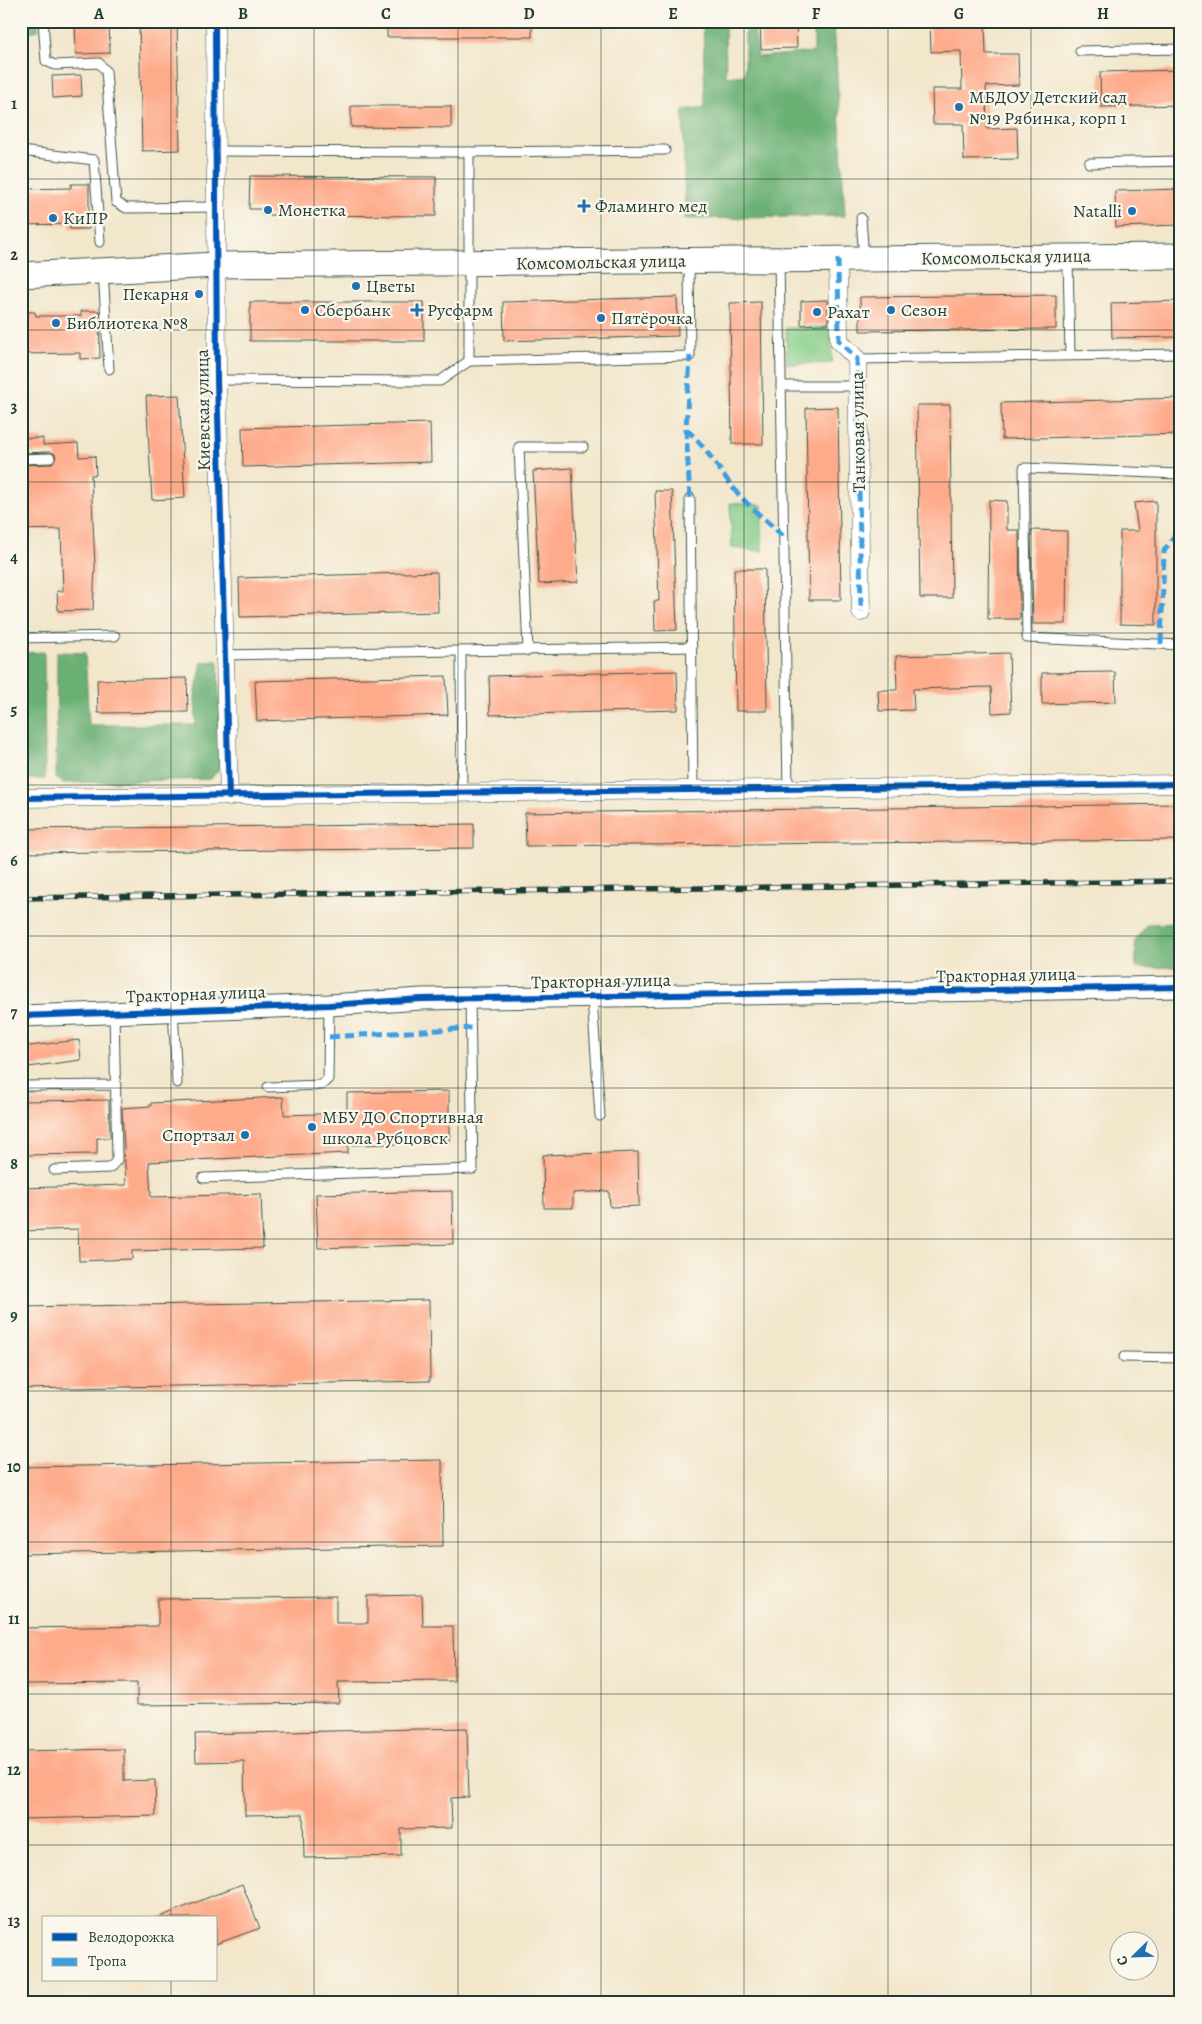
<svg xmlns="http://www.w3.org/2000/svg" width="1202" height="2024" font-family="Alegreya,serif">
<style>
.green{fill:#84cc88;stroke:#52845e}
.forest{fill:#6bb074;stroke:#457654}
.building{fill:#feab8b}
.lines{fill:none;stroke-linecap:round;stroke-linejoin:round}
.service-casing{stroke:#3f564b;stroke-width:11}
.minor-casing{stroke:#3f564b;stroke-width:19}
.tertiary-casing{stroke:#3f564b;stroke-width:23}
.secondary-casing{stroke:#3f564b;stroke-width:27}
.service{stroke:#fff;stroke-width:9}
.minor{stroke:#fff;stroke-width:18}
.tertiary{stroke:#fff;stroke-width:21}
.secondary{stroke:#fff;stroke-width:25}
.rail-casing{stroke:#1f3d34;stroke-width:5.5}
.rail{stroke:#fbf7ec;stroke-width:4;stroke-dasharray:11;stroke-linecap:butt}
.quiet{stroke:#3c9ee2;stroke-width:5;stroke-dasharray:10 5;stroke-linecap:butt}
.cycleway-casing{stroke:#fbf7ec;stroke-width:9}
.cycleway{stroke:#0057b8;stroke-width:6}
.grid{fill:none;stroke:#1f3d34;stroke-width:1;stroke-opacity:0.55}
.poi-dot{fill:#1f6fb2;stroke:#fbf7ec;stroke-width:2}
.labels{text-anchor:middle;stroke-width:4.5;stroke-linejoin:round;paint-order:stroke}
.poi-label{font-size:18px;fill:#1f3d34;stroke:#fbf7ec;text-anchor:start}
.street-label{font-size:18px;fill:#1f3d34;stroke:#fbf7ec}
.neatline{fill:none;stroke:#1f3d34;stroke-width:2}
.grid-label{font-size:16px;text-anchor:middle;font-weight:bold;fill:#1f3d34}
</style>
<rect width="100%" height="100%" fill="#fbf7ec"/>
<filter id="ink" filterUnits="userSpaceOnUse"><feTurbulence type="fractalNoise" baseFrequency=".02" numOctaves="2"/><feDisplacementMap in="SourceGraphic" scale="10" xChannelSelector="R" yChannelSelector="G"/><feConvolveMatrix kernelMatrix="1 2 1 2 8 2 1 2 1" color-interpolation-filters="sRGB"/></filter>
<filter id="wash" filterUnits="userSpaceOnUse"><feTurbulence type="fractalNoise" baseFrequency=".0096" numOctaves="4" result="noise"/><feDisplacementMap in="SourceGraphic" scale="20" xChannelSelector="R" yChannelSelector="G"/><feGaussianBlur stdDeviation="1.12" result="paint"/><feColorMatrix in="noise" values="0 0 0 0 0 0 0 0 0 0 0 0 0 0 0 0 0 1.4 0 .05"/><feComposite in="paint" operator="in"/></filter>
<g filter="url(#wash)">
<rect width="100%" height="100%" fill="#f2e6cb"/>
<g class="green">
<polygon points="831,327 832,363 787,364 786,328"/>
<polygon points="730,503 762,505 762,551 732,548"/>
</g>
<g class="forest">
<polygon points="21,21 38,21 38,30 21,35"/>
<polygon points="703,21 725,21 726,77 745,75 745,25 753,25 758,57 814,52 814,21 834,21 845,216 685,219 683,110 705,107"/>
<polygon points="44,652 45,779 21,779 21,653"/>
<polygon points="57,652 85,653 89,725 196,725 195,696 202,662 218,661 221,766 211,779 63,783 56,778"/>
<polygon points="1181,923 1181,967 1136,968 1135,940 1148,924"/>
</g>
<g id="blocks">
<g class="building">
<polygon points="75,21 109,21 110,53 76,54"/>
<polygon points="139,21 177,21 180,150 142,151"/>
<rect x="387" y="21" width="145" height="16"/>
<polygon points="760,21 796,21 797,48 761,49"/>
<polygon points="930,21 985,21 986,54 1018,54 1019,85 986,86 987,129 1017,128 1018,159 964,160 963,124 933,124 932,89 962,89 961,51 931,52"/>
<polygon points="1181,70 1181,105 1101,107 1100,72"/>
<polygon points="81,75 82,96 53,98 52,76"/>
<polygon points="351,106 451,106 451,128 351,127"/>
<polygon points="250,176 436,177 436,216 262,215 262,209 249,209"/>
<polygon points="71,184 89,184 89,229 70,229 70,224 21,225 21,189 71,188"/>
<polygon points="1181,189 1181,225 1116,227 1115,191"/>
<polygon points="1056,295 1056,329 860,331 860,297"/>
<polygon points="677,297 678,336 504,341 503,302"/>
<polygon points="828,300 828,324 801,325 801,301"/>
<polygon points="1181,301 1181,337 1112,338 1111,303"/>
<rect x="250" y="302" width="174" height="39"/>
<polygon points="761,302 763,444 732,444 730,303"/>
<polygon points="81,311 99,311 100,358 80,359 80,353 21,354 21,312 35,312 36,316 81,316"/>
<polygon points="179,395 185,498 152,500 146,396"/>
<polygon points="1181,398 1181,434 1002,439 1001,403"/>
<polygon points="917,405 950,405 952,598 920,598"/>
<polygon points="838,407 841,600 809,600 806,408"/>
<polygon points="430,423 431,462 243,467 242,428"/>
<polygon points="21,438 43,438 43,445 78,443 79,457 95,456 96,475 91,475 95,567 93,610 58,611 57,591 63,591 61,529 21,530 21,465 51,464 56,458 55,454 50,452 21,453"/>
<polygon points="572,468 578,582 539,584 533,471"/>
<polygon points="655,491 672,491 677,630 655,631 654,601 659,601"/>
<polygon points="989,500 1007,501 1007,530 1019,530 1020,619 988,619"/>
<polygon points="1156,501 1156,625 1120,624 1120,531 1138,531 1134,503"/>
<polygon points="1031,530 1067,531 1066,624 1033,624"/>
<polygon points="734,569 765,569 767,711 736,711"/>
<polygon points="437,572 438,612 240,617 239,578"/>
<polygon points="1009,653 1011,712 992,713 991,687 913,689 914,710 879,711 878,690 897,690 896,656"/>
<polygon points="677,671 678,710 490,715 489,676"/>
<polygon points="1115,672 1116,702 1042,704 1042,673"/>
<polygon points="446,676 448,715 257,721 255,681"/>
<polygon points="187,678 188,712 98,713 97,680"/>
<polygon points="1181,804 1181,840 526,846 525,813"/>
<polygon points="474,824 474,848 21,853 21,829"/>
<polygon points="79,1040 81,1060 21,1068 21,1047"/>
<polygon points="449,1091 449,1143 348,1145 348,1153 149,1162 151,1197 261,1194 263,1248 132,1251 132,1259 79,1261 78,1229 21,1231 21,1188 126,1185 122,1108 151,1106 151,1103 283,1097 284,1115 347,1113 347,1093"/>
<polygon points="109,1100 110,1138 97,1138 97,1154 21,1155 21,1101"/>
<polygon points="638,1152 639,1206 610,1207 609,1191 573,1193 573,1208 544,1208 543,1155"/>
<polygon points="452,1191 453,1244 318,1248 316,1194"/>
<polygon points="429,1300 430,1381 21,1389 21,1307"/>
<polygon points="442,1460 443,1546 21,1554 21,1467"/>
<polygon points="422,1595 423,1626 453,1626 454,1681 338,1682 339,1703 137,1705 137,1683 22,1684 21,1628 158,1626 158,1599 336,1597 336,1623 368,1623 368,1596"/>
<polygon points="467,1728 469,1797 451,1798 452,1828 401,1829 401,1856 304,1858 303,1814 245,1815 244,1761 196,1762 195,1734"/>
<polygon points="124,1749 124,1781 155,1780 156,1816 21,1819 21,1751"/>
<polygon points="242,1884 260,1928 216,1944 216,1918 157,1918"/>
</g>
</g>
</g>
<g filter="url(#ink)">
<use href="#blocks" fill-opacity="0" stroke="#3f564b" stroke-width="1"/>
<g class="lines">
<defs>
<g id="service">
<polyline points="43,21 46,61 55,65 99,63 106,71 116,202 126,208 216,207"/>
<polyline points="1080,51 1181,49"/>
<polyline points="21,151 94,160 100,242"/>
<polyline points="216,151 469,152 469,361"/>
<polyline points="469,152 665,150"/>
<polyline points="1089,163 1181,161"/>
<polyline points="861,218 864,259"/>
<polyline points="1068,258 1070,355"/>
<polyline points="779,260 788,789"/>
<polyline points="103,271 109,369"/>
<polyline points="857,359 1181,354"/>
<polyline points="217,380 440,381 469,361 690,356 689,262"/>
<polyline points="781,386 858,386"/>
<polyline points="21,459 50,458"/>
<polyline points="1181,474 1024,468 1027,638 1181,645"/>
<polyline points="690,498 693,790"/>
<polyline points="21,638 115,636"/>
<polyline points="528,651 519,447 583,447"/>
<polyline points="461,652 462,793"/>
<polyline points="224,655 692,647"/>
<polyline points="592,997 600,1116"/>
<polyline points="173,1009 177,1083"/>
<polyline points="21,1086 116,1085"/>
<polyline points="268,1087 321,1085 328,1079 329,1005"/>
<polyline points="54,1170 110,1168 117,1160 114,1012"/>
<polyline points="203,1178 473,1169 470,999"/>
<polyline points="1124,1357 1181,1358"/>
</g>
<g id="minor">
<polyline points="215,21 217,380 229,797"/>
<polyline points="838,259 839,341 857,359 861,612"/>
<polyline points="21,798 1181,784"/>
</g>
<polyline id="tertiary" points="21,1016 329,1005 422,999 1181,987"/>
<polyline id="secondary" points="21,275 217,265 1181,256"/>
</defs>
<use href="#service" class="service-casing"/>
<use href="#minor" class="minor-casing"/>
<use href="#tertiary" class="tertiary-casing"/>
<use href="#secondary" class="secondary-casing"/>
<use href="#service" class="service"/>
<use href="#minor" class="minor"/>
<use href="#tertiary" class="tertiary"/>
<use href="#secondary" class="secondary"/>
<defs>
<polyline id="rail" points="21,898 1181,881"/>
</defs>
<use href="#rail" class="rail-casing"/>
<use href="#rail" class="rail"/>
<g class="quiet">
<polyline points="838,259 839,341 857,359 861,612"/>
<path d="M 686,429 C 708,449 721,474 740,496 C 753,510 769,523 783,536"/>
<polyline points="690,498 686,429 690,356"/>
<polyline points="1161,644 1164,551 1181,526"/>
<polyline points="329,1037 471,1028"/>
</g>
<defs>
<g id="cycleway">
<polyline points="215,21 217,380 229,797"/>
<polyline points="21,798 1181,784"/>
<polyline points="21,1016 329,1005 422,999 1181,987"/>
</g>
</defs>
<use href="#cycleway" class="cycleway-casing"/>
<use href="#cycleway" class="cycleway"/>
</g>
</g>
<path class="grid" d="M 171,21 L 171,1918M 314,21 L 314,2003M 458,21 L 458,2003M 601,21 L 601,2003M 744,21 L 744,2003M 888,21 L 888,2003M 1031,21 L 1031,2003M 21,179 L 1181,179M 21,330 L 1181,330M 21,482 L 1181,482M 21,633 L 1181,633M 21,785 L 1181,785M 21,936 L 1181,936M 21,1088 L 1181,1088M 21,1239 L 1181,1239M 21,1391 L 1181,1391M 21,1542 L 1181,1542M 21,1694 L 1181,1694M 21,1845 L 1181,1845M 171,1980 L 171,2003"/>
<g class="poi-dot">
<circle cx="959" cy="107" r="5"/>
<path d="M581.5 198.5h5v5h5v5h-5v5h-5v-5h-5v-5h5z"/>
<circle cx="268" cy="210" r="5"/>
<circle cx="1132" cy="211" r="5"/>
<circle cx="53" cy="218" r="5"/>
<circle cx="356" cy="286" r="5"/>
<circle cx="199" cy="294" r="5"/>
<circle cx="305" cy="310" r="5"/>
<path d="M414.5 302.5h5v5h5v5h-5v5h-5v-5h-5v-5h5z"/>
<circle cx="891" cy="310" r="5"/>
<circle cx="817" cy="312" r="5"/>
<circle cx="601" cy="318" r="5"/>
<circle cx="56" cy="323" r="5"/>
<circle cx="312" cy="1127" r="5"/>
<circle cx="245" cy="1135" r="5"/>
</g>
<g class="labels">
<g class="poi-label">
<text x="969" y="103">МБДОУ Детский сад<tspan x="969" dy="21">№19 Рябинка, корп 1</tspan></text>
<text x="595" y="212">Фламинго мед</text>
<text x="278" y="216">Монетка</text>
<text x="1122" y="217" text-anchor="end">Natalli</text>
<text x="63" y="224">КиПР</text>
<text x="366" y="292">Цветы</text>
<text x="189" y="300" text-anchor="end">Пекарня</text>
<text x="315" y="316">Сбербанк</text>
<text x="427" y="316">Русфарм</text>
<text x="901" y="316">Сезон</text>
<text x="827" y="318">Рахат</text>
<text x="611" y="324">Пятёрочка</text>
<text x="66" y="329">Библиотека №8</text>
<text x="322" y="1123">МБУ ДО Спортивная<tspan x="322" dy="21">школа Рубцовск</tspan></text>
<text x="235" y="1141" text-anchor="end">Спортзал</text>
</g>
<g class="street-label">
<text transform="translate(1006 257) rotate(-1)" y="6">Комсомольская улица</text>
<text transform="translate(601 262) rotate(-1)" y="6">Комсомольская улица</text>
<text transform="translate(203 410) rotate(-91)" y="6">Киевская улица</text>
<text transform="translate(858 432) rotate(-91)" y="6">Танковая улица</text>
<text transform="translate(1006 975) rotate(-1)" y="6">Тракторная улица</text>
<text transform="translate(601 981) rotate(-1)" y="6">Тракторная улица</text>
<text transform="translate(196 994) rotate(-2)" y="6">Тракторная улица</text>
</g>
</g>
<rect width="1202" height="2024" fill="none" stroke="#fbf7ec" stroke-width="55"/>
<rect x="42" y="1916" width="175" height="65" fill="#fbf7ec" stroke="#a3ada2"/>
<rect x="52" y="1933" width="25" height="8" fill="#0057b8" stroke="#a3ada2"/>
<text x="88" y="1942" font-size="15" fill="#1f3d34">Велодорожка</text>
<rect x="52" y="1958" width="25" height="8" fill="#3c9ee2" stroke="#a3ada2"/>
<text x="88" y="1966" font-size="15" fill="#1f3d34">Тропа</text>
<g transform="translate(1134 1956) rotate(247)"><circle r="24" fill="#fbf7ec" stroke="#a3ada2"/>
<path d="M0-4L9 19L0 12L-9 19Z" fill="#1f6fb2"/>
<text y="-8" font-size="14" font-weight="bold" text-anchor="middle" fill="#1f3d34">С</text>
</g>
<rect x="28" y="28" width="1146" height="1968" class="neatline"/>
<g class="grid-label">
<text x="99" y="19">A</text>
<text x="243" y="19">B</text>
<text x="386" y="19">C</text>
<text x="529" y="19">D</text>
<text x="673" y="19">E</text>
<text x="816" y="19">F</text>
<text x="959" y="19">G</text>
<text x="1103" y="19">H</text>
<text x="14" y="109">1</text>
<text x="14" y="260">2</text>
<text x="14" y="412">3</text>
<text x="14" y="563">4</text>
<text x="14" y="715">5</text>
<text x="14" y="866">6</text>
<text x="14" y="1018">7</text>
<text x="14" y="1169">8</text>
<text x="14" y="1321">9</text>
<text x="14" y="1472">10</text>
<text x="14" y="1624">11</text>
<text x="14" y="1775">12</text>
<text x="14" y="1926">13</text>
</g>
</svg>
